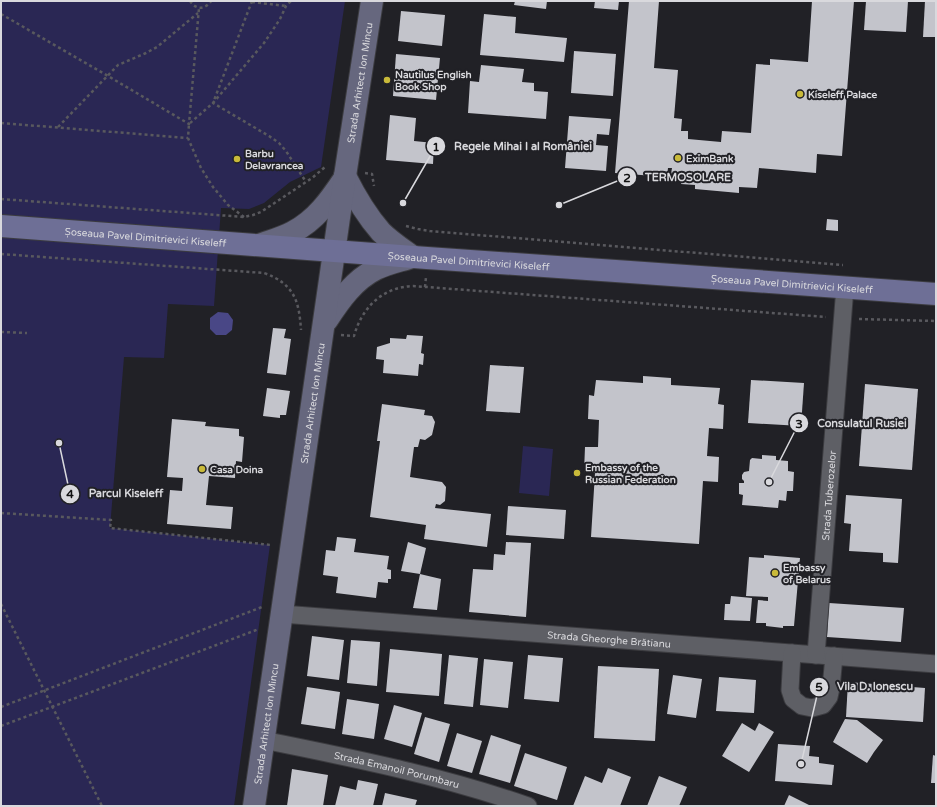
<svg xmlns="http://www.w3.org/2000/svg" width="937" height="807" font-family="'Varela Round',sans-serif">
<style>
.green{fill:#2a2754}
.water{fill:#494786}
.building{fill:#c3c4cb}
.lines{fill:none;stroke-linecap:round;stroke-linejoin:round}
.minor-casing{stroke:#3c3c40;stroke-width:19}
.secondary-casing{stroke:#3c3c40;stroke-width:24}
.primary-casing{stroke:#3c3c40;stroke-width:24}
.path{stroke:#59595e;stroke-width:2.5;stroke-dasharray:3 3;stroke-linecap:butt}
.minor{stroke:#5e5f65;stroke-width:17}
.secondary{stroke:#66677e;stroke-width:22}
.primary{stroke:#6e6f96;stroke-width:22}
.poi-dot{fill:#c9ba3a;stroke:#212126;stroke-width:1.5}
.labels{text-anchor:middle;stroke-width:4;stroke-linejoin:round;paint-order:stroke}
.poi-label{font-size:10px;font-weight:bold;fill:#d9d9dd;stroke:#212126;text-anchor:start}
.street-label{font-size:10px;fill:#d9d9dd;stroke:#212126}
.leader{fill:none;stroke:#d9d9dd;stroke-width:1.5}
.callout-dot{fill:#d9d9dd;stroke:#212126;stroke-width:1.5}
.mark-label{font-size:12px;text-anchor:middle;font-weight:bold;fill:#111}
.callout-label{font-size:11px;text-anchor:middle;font-weight:bold;fill:#d9d9dd;stroke:#212126;stroke-width:4;stroke-linejoin:round;paint-order:stroke}
</style>
<rect width="100%" height="100%" fill="#212126"/>
<g class="green">
<polygon points="1,1 345,1 321,167 290,182 264,203 249,209 221,208 214,306 168,304 164,358 124,357 110,528 270,545 234,806 1,806"/>
<polygon points="523,446 553,449 549,496 519,493"/>
</g>
<polygon class="water" points="218,312 228,313 233,320 232,330 226,335 216,335 210,329 210,318"/>
<g class="building">
<polygon points="515,1 547,1 546,9 514,5"/>
<polygon points="595,1 619,1 618,10 594,8"/>
<polygon points="629,1 659,1 654,68 678,70 674,118 682,119 681,131 688,131 688,139 721,142 722,131 751,133 756,64 770,65 770,59 808,62 812,1 854,1 842,156 817,154 816,173 759,168 757,188 739,187 739,193 695,189 695,185 681,184 682,175 671,174 672,168 668,168 667,177 615,173"/>
<polygon points="866,1 908,1 906,32 864,30"/>
<polygon points="925,1 936,1 936,37 923,37"/>
<polygon points="401,11 445,15 442,46 398,41"/>
<polygon points="484,14 516,17 515,33 567,38 564,62 480,55"/>
<polygon points="574,51 616,54 613,96 571,93"/>
<polygon points="396,54 440,58 436,100 393,96"/>
<polygon points="481,65 524,69 522,82 534,83 534,91 548,92 546,119 468,113 470,81 479,82"/>
<polygon points="390,115 416,118 414,141 434,143 433,164 386,160"/>
<polygon points="569,116 611,119 609,135 597,134 596,145 608,146 606,171 565,168"/>
<polygon points="827,219 838,220 838,231 826,230"/>
<polygon points="273,328 286,329 284,338 291,339 286,375 267,373"/>
<polygon points="407,335 423,336 421,353 424,354 423,365 419,364 418,376 383,373 384,360 376,359 377,347 390,343 390,338 406,339"/>
<polygon points="490,365 524,367 520,413 486,411"/>
<polygon points="643,376 671,378 671,385 720,388 718,404 724,405 723,429 709,428 707,456 719,457 718,482 703,481 699,544 591,537 595,473 584,472 585,447 598,447 599,420 588,419 589,395 594,396 596,380 643,383"/>
<polygon points="751,380 804,383 801,426 748,423"/>
<polygon points="865,384 918,389 912,470 859,466"/>
<polygon points="267,388 290,391 286,415 280,415 280,418 263,416"/>
<polygon points="382,404 425,410 424,415 432,416 435,422 432,435 425,440 420,439 418,447 414,447 410,477 442,482 446,487 445,501 440,505 436,504 435,508 491,514 487,547 424,539 426,525 370,517 380,441 377,441"/>
<polygon points="172,419 206,422 205,426 239,429 239,436 244,437 242,462 236,461 235,478 209,476 206,505 233,507 231,529 167,524 170,490 182,491 183,478 167,477"/>
<polygon points="762,455 776,456 776,460 788,461 788,471 794,472 793,491 787,491 786,501 779,500 778,508 742,505 743,495 739,494 739,483 744,483 744,481 742,479 742,475 744,472 749,471 750,460 752,458 762,459"/>
<polygon points="846,495 902,499 898,563 883,562 883,553 849,551 851,524 844,523"/>
<polygon points="508,506 566,510 564,539 506,535"/>
<polygon points="337,537 356,539 354,552 389,556 387,569 391,570 391,579 388,579 388,583 378,582 376,598 336,593 338,577 323,575 326,550 335,551"/>
<polygon points="408,542 426,548 420,574 401,571"/>
<polygon points="506,542 531,543 526,617 469,612 473,569 493,570 494,554 505,555"/>
<polygon points="764,555 800,558 794,626 783,626 783,628 766,626 766,623 756,623 758,600 768,601 768,597 746,596 749,557 764,558"/>
<polygon points="420,574 441,579 437,610 413,608"/>
<polygon points="731,596 752,598 750,621 724,620 725,604 730,604"/>
<polygon points="829,603 904,608 901,642 827,637"/>
<polygon points="312,636 344,640 339,680 307,676"/>
<polygon points="351,640 380,642 377,686 347,683"/>
<polygon points="390,649 442,654 439,696 386,692"/>
<polygon points="449,655 478,658 473,707 444,704"/>
<polygon points="528,655 563,658 559,702 524,699"/>
<polygon points="484,659 513,662 508,708 480,705"/>
<polygon points="598,666 659,669 655,741 594,738"/>
<polygon points="673,675 702,679 696,718 667,714"/>
<polygon points="719,677 756,680 754,713 716,711"/>
<polygon points="848,682 925,688 923,722 846,717"/>
<polygon points="307,687 340,692 335,729 301,724"/>
<polygon points="347,699 379,704 374,739 342,734"/>
<polygon points="394,705 422,713 412,747 384,739"/>
<polygon points="425,717 450,724 439,762 414,754"/>
<polygon points="845,719 857,720 883,740 874,752 867,763 833,742"/>
<polygon points="742,723 755,731 759,723 774,732 749,772 722,756"/>
<polygon points="457,733 482,741 472,773 447,766"/>
<polygon points="491,735 521,745 510,783 479,774"/>
<polygon points="778,744 810,746 809,756 819,757 819,763 834,765 832,785 775,781"/>
<polygon points="525,753 567,767 557,800 514,786"/>
<polygon points="933,755 936,756 936,783 931,783"/>
<polygon points="608,768 631,777 620,806 573,806 585,776 602,783"/>
<polygon points="292,769 328,775 323,806 287,806"/>
<polygon points="659,776 687,787 679,806 647,806"/>
<polygon points="358,780 378,784 373,806 335,806 340,786 356,790"/>
<polygon points="385,793 417,800 415,806 382,806"/>
<polygon points="789,795 811,806 784,806"/>
</g>
<g class="lines">
<defs>
<g id="minor">
<path id="s1" d="M 282,614 L 936,664"/>
<polyline points="792,653 790,690 793,699 802,706 812,708 823,705 829,697 831,688 834,656"/>
<path id="s2" d="M 816,655 L 845,287"/>
<path id="s3" d="M 263,740 C 353,758 442,776 528,806"/>
</g>
<g id="secondary">
<path d="M 345,176 C 355,196 366,215 381,232 C 390,241 402,249 413,257"/>
<path d="M 259,245 C 270,241 282,238 293,232 C 316,220 330,200 344,179"/>
<path d="M 327,320 C 340,300 354,280 376,269 C 388,263 400,261 412,257"/>
<path id="s4" d="M 254,806 L 345,176 L 372,1"/>
</g>
<g id="primary">
<path id="s5" d="M 1,226 L 427,258 L 630,272 L 936,294"/>
</g>
</defs>
<use href="#minor" class="minor-casing"/>
<use href="#secondary" class="secondary-casing"/>
<use href="#primary" class="primary-casing"/>
<g class="path">
<path d="M 190,1 C 196,10 205,10 211,1"/>
<polyline points="252,1 213,103 269,136 279,143 286,151 306,182"/>
<polyline points="252,2 286,6"/>
<polyline points="1,14 108,76 189,124 199,8"/>
<polyline points="1,123 188,138"/>
<polyline points="58,127 118,65 146,53 157,47 198,13"/>
<polyline points="365,173 372,174 374,186"/>
<polyline points="1,199 244,217 253,215 261,212 312,178 325,167 327,167"/>
<polyline points="244,217 228,205 213,187 201,168 188,138 189,124 213,103 264,43 280,19 286,6 291,1"/>
<polyline points="406,226 418,229 430,231 843,265"/>
<path d="M 1,254 L 264,273 C 294,284 299,300 301,330"/>
<polyline points="425,287 426,277"/>
<polyline points="859,319 936,321"/>
<polyline points="1,332 27,333"/>
<path d="M 341,335 L 354,336 C 362,307 383,287 413,286 L 826,317"/>
<polyline points="1,513 111,520 110,528 271,545"/>
<polyline points="1,604 102,806"/>
<polyline points="1,707 262,607"/>
<polyline points="1,726 259,629"/>
</g>
<use href="#minor" class="minor"/>
<use href="#secondary" class="secondary"/>
<use href="#primary" class="primary"/>
</g>
<g class="poi-dot">
<circle cx="387" cy="80" r="4"/>
<circle cx="800" cy="94" r="4"/>
<circle cx="678" cy="158" r="4"/>
<circle cx="237" cy="159" r="4"/>
<circle cx="202" cy="469" r="4"/>
<circle cx="577" cy="473" r="4"/>
<circle cx="775" cy="573" r="4"/>
</g>
<g class="labels">
<g class="poi-label">
<text x="395" y="78">Nautilus English<tspan x="395" dy="12">Book Shop</tspan></text>
<text x="808" y="98">Kiseleff Palace</text>
<text x="245" y="157">Barbu<tspan x="245" dy="12">Delavrancea</tspan></text>
<text x="686" y="162">EximBank</text>
<text x="585" y="471">Embassy of the<tspan x="585" dy="12">Russian Federation</tspan></text>
<text x="210" y="473">Casa Doina</text>
<text x="783" y="571">Embassy<tspan x="783" dy="12">of Belarus</tspan></text>
</g>
<g class="street-label">
<text dy="4" stroke="none"><textPath href="#s4" startOffset="731">Strada Arhitect Ion Mincu</textPath></text>
<text dy="4" stroke="none"><textPath href="#s5" startOffset="145">Șoseaua Pavel Dimitrievici Kiseleff</textPath></text>
<text dy="4" stroke="none"><textPath href="#s5" startOffset="469">Șoseaua Pavel Dimitrievici Kiseleff</textPath></text>
<text dy="4" stroke="none"><textPath href="#s5" startOffset="793">Șoseaua Pavel Dimitrievici Kiseleff</textPath></text>
<text dy="4" stroke="none"><textPath href="#s4" startOffset="407">Strada Arhitect Ion Mincu</textPath></text>
<text dy="4" stroke="none"><textPath href="#s2" startOffset="160">Strada Tuberozelor</textPath></text>
<text dy="4" stroke="none"><textPath href="#s1" startOffset="328">Strada Gheorghe Brătianu</textPath></text>
<text dy="4" stroke="none"><textPath href="#s4" startOffset="83">Strada Arhitect Ion Mincu</textPath></text>
<text dy="4" stroke="none"><textPath href="#s3" startOffset="137">Strada Emanoil Porumbaru</textPath></text>
</g>
</g>
<path class="leader" d="M403 203L436 146M559 205L627 177M769 482L799 423M59 443L70 494M801 764L819 687"/>
<g class="callout-dot">
<circle cx="403" cy="203" r="4"/>
<circle cx="559" cy="205" r="4"/>
<circle cx="769" cy="482" r="4"/>
<circle cx="59" cy="443" r="4"/>
<circle cx="801" cy="764" r="4"/>
<circle cx="436" cy="146" r="10"/>
<circle cx="627" cy="177" r="10"/>
<circle cx="799" cy="423" r="10"/>
<circle cx="70" cy="494" r="10"/>
<circle cx="819" cy="687" r="10"/>
</g>
<g class="mark-label">
<text x="436" y="151">1</text>
<text x="627" y="182">2</text>
<text x="799" y="428">3</text>
<text x="70" y="498">4</text>
<text x="819" y="691">5</text>
</g>
<g class="callout-label">
<text x="523" y="150">Regele Mihai I al României</text>
<text x="688" y="181">TERMOSOLARE</text>
<text x="862" y="427">Consulatul Rusiei</text>
<text x="126" y="497">Parcul Kiseleff</text>
<text x="875" y="690">Vila D. Ionescu</text>
</g>
<rect width="937" height="807" fill="none" stroke="#d9d9dd" stroke-width="4"/>
</svg>
